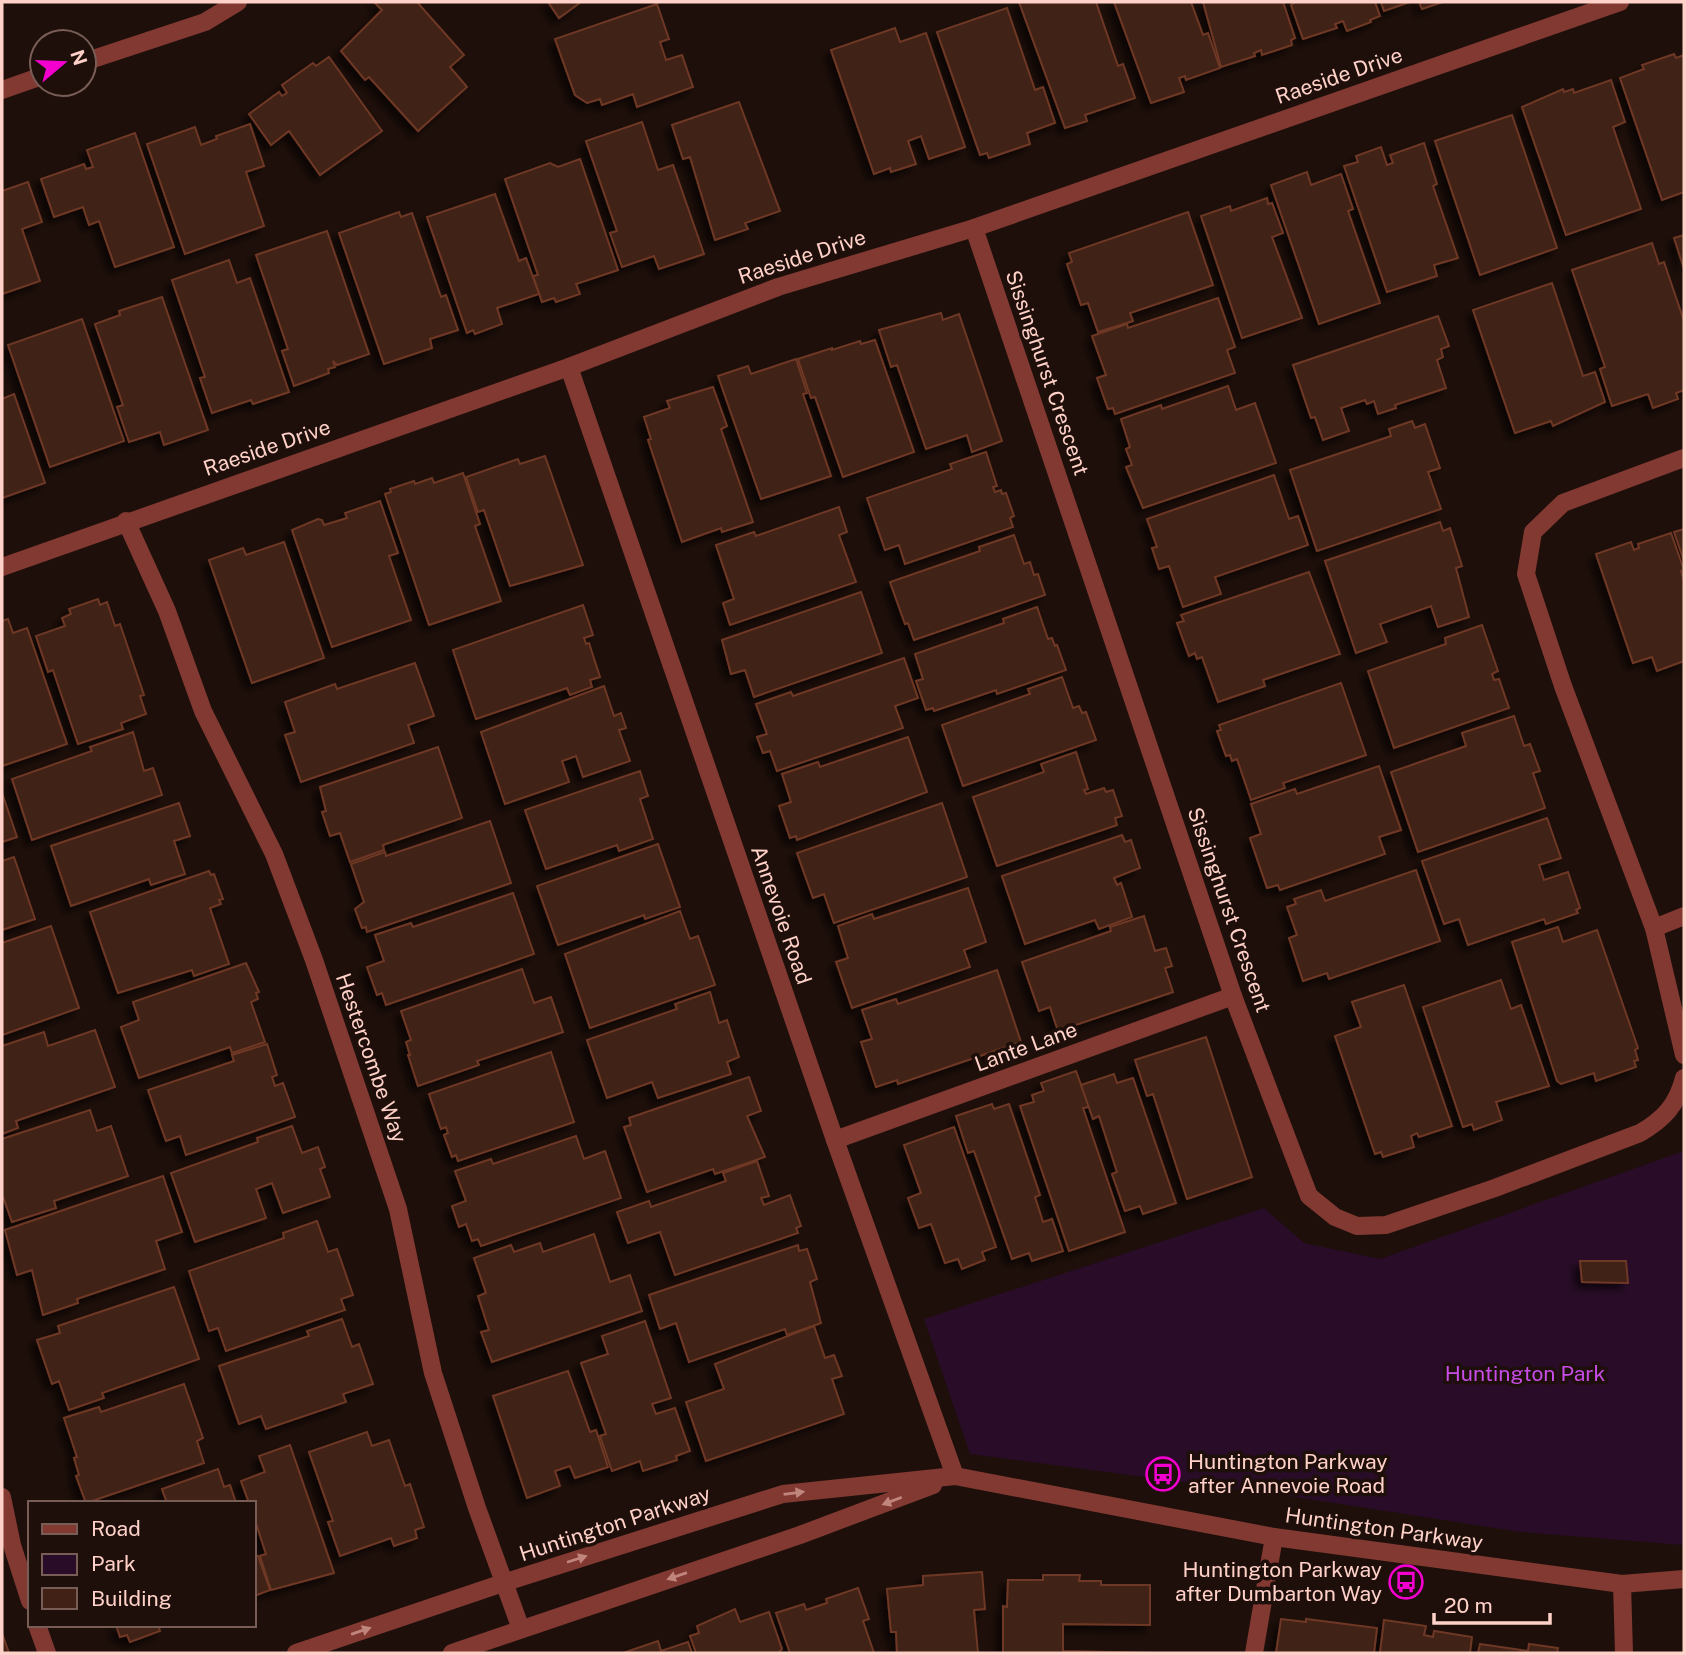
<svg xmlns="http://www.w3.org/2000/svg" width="1686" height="1655" font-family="'Public Sans',sans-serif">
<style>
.green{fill:#290d28}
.building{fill:#412015;stroke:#6e3825;stroke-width:2;filter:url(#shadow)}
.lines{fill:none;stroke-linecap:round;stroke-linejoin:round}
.minor{stroke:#813932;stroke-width:18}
.oneway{fill:#c0857d}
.labels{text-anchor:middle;stroke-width:7;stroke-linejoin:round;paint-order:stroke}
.street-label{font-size:21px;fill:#ffd1c8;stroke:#1e0f0a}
.park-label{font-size:21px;fill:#c84ce7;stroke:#1e0f0a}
.poi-label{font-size:21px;fill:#ffd1c8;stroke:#1e0f0a;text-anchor:start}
</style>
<defs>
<filter id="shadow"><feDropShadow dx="-6" dy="6" stdDeviation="3.5" flood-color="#0009"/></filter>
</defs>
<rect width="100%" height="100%" fill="#1e0f0a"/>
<polygon class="green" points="1684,1151 1684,1545 1521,1532 1289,1496 970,1454 924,1319 1264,1208 1304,1243 1380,1259"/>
<g class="building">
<polygon points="374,2 417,2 464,55 450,67 467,87 418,131 369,77 365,80 341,51 382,10"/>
<polygon points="548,2 581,2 559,18"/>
<polygon points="1019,2 1096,2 1118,66 1123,64 1135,98 1085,115 1087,121 1065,128"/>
<polygon points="1114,2 1191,2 1203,35 1208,33 1220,68 1186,80 1185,76 1179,78 1184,92 1151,103"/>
<polygon points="1203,2 1283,2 1295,38 1291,40 1292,45 1262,55 1261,50 1254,53 1255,56 1221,67"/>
<polygon points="1375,2 1380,16 1370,20 1371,22 1347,31 1343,21 1335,24 1337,28 1303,39 1291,5 1296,2"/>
<polygon points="1381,2 1410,2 1384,11"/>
<polygon points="1419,2 1443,2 1422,9"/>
<polygon points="657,4 669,39 660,42 666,60 682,55 693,87 637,107 633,94 602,105 600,99 587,103 575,95 555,39"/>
<polygon points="1007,8 1035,90 1043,87 1055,123 1027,133 1030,144 989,158 987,153 980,155 937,32"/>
<polygon points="895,28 900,42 926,33 965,147 929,159 921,136 908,141 916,164 891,172 890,168 874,174 831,50"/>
<polygon points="1674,54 1676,58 1684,55 1684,192 1662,200 1620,78 1644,69 1642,65"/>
<polygon points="329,57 382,131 320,175 289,131 271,145 249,114 279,92 282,96 287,93 282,85 313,63 316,66"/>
<polygon points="1611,80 1625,122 1613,127 1641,209 1566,235 1522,107 1563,89 1564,92 1573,89 1574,93"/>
<polygon points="739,102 780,211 745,223 748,229 715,240 690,157 683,159 672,125"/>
<polygon points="1512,115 1557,248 1480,275 1435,141"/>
<polygon points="642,122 658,170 673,165 704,254 659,269 654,256 622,267 610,233 617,231 586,141"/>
<polygon points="250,124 264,166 246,172 264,226 185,254 147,144 195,127 201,145 217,139 216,136"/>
<polygon points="135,133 174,247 115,267 99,221 89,225 83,207 54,217 41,179 84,164 86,169 93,167 87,150"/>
<polygon points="1424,143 1437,184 1433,186 1458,258 1434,265 1437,276 1387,292 1344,166 1358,162 1356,156 1381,147 1387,165 1393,163 1390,155"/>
<polygon points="580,159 618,270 576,284 580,294 556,302 554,298 542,302 533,276 538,275 505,179 550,163 558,167"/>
<polygon points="1307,172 1311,185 1341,174 1353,209 1348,211 1380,303 1319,324 1271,185"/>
<polygon points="28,182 42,222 22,229 40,281 2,294 2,191"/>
<polygon points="495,194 519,261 526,258 539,294 497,308 502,324 475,334 473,330 467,333 427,217"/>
<polygon points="1267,198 1268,204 1272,203 1283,233 1272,237 1302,318 1242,338 1201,216 1230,206 1231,211"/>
<polygon points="399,212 401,217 412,213 441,297 446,295 458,330 430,339 432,348 384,364 339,233"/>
<polygon points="1188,212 1213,285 1130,313 1133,321 1098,332 1088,303 1081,305 1067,264 1072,262 1069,253"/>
<polygon points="327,231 369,354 337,365 333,361 335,367 328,369 329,373 294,386 282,351 288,349 256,255"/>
<polygon points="1684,235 1684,269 1674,238"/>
<polygon points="1652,243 1659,264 1664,262 1684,321 1684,390 1676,393 1678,399 1653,408 1648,394 1612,406 1600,369 1605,367 1572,270"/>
<polygon points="229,260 237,283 250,278 289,392 253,404 251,400 212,413 200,378 205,377 172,280"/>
<polygon points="1552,283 1583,376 1595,372 1605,402 1553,426 1551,421 1515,433 1473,310"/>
<polygon points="162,297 208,430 164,445 160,432 129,442 117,407 123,405 95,324 120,315 119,311"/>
<polygon points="1218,298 1235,347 1227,350 1235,373 1115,414 1113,408 1108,409 1097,378 1106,375 1092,336 1127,324 1128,328"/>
<polygon points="941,313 943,320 959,314 1002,441 972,452 967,435 926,449 897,365 891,367 879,330"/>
<polygon points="1438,316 1449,346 1441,349 1443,357 1437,360 1446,388 1395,405 1396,408 1378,414 1374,401 1367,404 1365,400 1341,408 1349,431 1323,440 1315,417 1311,418 1293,365"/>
<polygon points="82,319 124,441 50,467 8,345"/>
<polygon points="875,340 914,452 843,477 815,397 811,398 798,359 832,348 832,350 860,341 861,344"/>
<polygon points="796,359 807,393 803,394 831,476 761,499 718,376 748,366 751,374"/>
<polygon points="1228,386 1236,410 1255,403 1276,463 1143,508 1126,467 1132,465 1126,449 1130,447 1121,419 1161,405 1162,409"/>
<polygon points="713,387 727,426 721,429 753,522 722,532 721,528 682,542 648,440 651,439 644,417 670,408 667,401"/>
<polygon points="14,394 45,483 2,498 2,399"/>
<polygon points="1412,421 1415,428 1425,424 1440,468 1428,472 1441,509 1317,551 1290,470 1391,436 1389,429"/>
<polygon points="986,452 997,486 993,487 995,492 1001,490 1002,494 1006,493 1014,516 1010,518 1013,527 905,564 899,545 885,550 867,498 952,469 950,464"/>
<polygon points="545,456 583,565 510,586 484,510 478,512 466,477 518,459 520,464"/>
<polygon points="463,473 480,524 475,526 501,601 429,625 385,494 391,492 390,489 414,481 415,484 432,478 434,483"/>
<polygon points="1274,475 1289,519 1298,516 1308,545 1215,577 1221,594 1183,607 1169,566 1159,569 1152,548 1157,547 1147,519"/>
<polygon points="380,501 398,553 389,556 411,620 332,647 292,530 318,519 322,520 324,525 347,518 345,513"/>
<polygon points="839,507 847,532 839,535 856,582 730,625 723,603 734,599 716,545 754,532 756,536"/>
<polygon points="1440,522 1443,531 1450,528 1462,566 1456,568 1469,617 1438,627 1431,606 1380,624 1387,642 1356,653 1325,561"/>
<polygon points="1684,529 1684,561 1674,532"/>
<polygon points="1671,533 1684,570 1681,571 1684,581 1684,661 1657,671 1652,657 1633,663 1596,554 1631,542 1634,550 1639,548 1638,544"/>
<polygon points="1014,535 1024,564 1030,562 1034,575 1038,574 1045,595 914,640 908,623 905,624 890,582 980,551 979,547"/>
<polygon points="284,542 324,658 252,683 209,560 243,548 246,555"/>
<polygon points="1309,572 1340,654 1263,680 1265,686 1218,702 1202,657 1197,659 1195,653 1189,656 1177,623 1184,621 1181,615"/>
<polygon points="861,592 882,653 754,697 745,670 731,674 722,640"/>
<polygon points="98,599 100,605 107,602 115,626 120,624 144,695 140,696 146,714 121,723 123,729 78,744 53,670 48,672 36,636 65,626 62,618 71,614 69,609"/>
<polygon points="583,605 593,635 584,638 586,644 589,643 600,677 590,680 592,687 570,695 567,688 476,719 453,650"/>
<polygon points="1037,607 1048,639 1052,638 1055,646 1057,645 1066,670 997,694 996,690 934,711 933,708 926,710 916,681 923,679 915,654 1004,623 1003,619"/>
<polygon points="8,619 13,633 27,628 67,744 2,766 2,621"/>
<polygon points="1482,625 1498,671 1492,674 1494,680 1499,679 1509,708 1394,748 1368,671 1446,644 1445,638"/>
<polygon points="904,658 918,698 895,706 903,728 777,771 770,751 763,753 757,737 767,734 756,704 791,692 793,696"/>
<polygon points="415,663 434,716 408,725 414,743 301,782 285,735 295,732 285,702 335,684 337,689"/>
<polygon points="1062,677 1073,708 1079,706 1082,713 1086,712 1096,740 963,786 942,725 1030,694 1028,689"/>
<polygon points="1341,683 1366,755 1283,783 1285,788 1251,800 1237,759 1232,761 1230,755 1226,756 1217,731 1221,730 1219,725"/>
<polygon points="604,686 614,716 621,713 626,728 619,730 630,761 583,777 576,756 562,761 569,782 505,804 481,732"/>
<polygon points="1514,716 1524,746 1530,744 1540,771 1533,773 1545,808 1418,852 1391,772 1466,746 1462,733"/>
<polygon points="133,732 144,771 153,768 162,795 32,840 12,779 92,751 90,747"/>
<polygon points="908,737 927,792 797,840 796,836 790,838 779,806 791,802 782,774 818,762 820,767"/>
<polygon points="438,747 462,818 383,845 384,850 350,862 340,833 330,836 322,812 326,811 320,787"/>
<polygon points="1076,752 1088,789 1084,790 1086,794 1104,788 1106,792 1113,790 1122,816 1115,818 1117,825 997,866 973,797 1044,772 1041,764"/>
<polygon points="1379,766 1401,830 1379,837 1385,854 1280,890 1278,885 1267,888 1250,838 1261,834 1251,804 1295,789 1297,794"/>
<polygon points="640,771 648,796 640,799 653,839 619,851 617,845 546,869 525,810"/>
<polygon points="2,793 17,837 2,842"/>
<polygon points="179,803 190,836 174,841 185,874 151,885 149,879 71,906 51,846"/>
<polygon points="942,803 967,877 834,923 824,894 813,898 797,853"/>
<polygon points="1547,818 1561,858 1539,865 1544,880 1568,872 1580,908 1576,910 1578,913 1546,924 1544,919 1468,945 1459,919 1444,924 1422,861"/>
<polygon points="490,821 511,883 367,932 366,927 362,928 355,909 364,902 351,864 385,852 386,856"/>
<polygon points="1122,835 1125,842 1131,840 1140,868 1114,878 1117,885 1121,883 1132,917 1099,929 1095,920 1025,944 1002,876"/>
<polygon points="658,844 680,907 645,919 644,915 558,945 537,886"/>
<polygon points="14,857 35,919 2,930 2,861"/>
<polygon points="1416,870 1440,941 1329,979 1327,973 1303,981 1289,938 1297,935 1287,907 1296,904 1294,899 1321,890 1325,901"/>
<polygon points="209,871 211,875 214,874 223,899 219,900 221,904 210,908 229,964 194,976 192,970 118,993 90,912"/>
<polygon points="968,888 986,942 964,950 970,967 852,1008 836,962 848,958 838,926 872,914 874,919"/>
<polygon points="513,893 534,954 386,1005 382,993 377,995 367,967 384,961 375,935 411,923 413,927"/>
<polygon points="680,911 690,939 698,936 715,985 590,1028 565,954"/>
<polygon points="1144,916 1155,951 1166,948 1172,966 1165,968 1173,992 1058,1031 1050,1007 1039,1011 1022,962 1111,931 1110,927"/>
<polygon points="51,926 79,1008 2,1035 2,943"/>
<polygon points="1558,927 1563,942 1597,930 1638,1048 1635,1050 1638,1060 1634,1061 1636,1067 1596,1081 1594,1073 1561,1084 1557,1081 1512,942"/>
<polygon points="246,963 259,992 256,993 258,999 251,1002 265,1042 232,1053 230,1047 139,1078 121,1027 139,1020 133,1002"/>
<polygon points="522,969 534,1003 551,997 563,1032 477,1061 479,1065 418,1086 408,1055 410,1055 406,1042 411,1040 401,1011"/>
<polygon points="997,970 1021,1042 898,1084 897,1080 876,1087 861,1042 872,1039 862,1010 896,999 898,1004"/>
<polygon points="1501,980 1511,1009 1521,1005 1549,1086 1496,1102 1502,1120 1474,1130 1472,1124 1463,1127 1423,1007"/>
<polygon points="1404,985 1452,1126 1419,1137 1417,1133 1411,1136 1414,1147 1383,1157 1381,1152 1375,1154 1335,1036 1361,1027 1352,1002"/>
<polygon points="710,992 719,1023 727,1020 739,1057 727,1062 731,1074 658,1098 652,1082 607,1098 587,1040 677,1009 675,1004"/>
<polygon points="95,1030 115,1087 16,1121 18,1128 2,1134 2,1046 44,1032 48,1046"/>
<polygon points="1206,1037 1252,1177 1187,1199 1153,1094 1147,1096 1135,1060"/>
<polygon points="267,1044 277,1075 272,1077 275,1086 283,1083 295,1117 186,1155 180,1136 166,1141 148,1090 234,1061 232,1055"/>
<polygon points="551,1052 574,1122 458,1161 456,1155 452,1157 444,1135 448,1133 446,1127 441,1129 429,1094"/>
<polygon points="1076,1071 1089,1107 1083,1108 1125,1232 1069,1251 1020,1106 1034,1102 1032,1095 1044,1091 1041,1083"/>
<polygon points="1114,1074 1117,1083 1133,1078 1176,1203 1143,1214 1140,1206 1125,1211 1112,1174 1117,1172 1099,1116 1093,1119 1081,1085"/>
<polygon points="749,1077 761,1111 747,1116 765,1157 715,1174 713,1169 647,1192 624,1127 631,1125 629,1118"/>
<polygon points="992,1104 994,1109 1009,1104 1040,1195 1035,1197 1043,1222 1052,1219 1063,1251 1032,1261 1029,1253 1012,1259 974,1151 968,1153 956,1116"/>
<polygon points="90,1110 97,1131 111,1126 128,1176 54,1201 56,1208 12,1222 2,1194 2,1139"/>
<polygon points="292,1126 302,1153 318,1147 325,1167 320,1169 330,1197 283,1213 272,1183 256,1189 266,1218 195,1242 171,1173 258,1142 257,1138"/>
<polygon points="954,1127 996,1247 982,1252 985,1260 962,1269 958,1259 945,1263 931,1224 919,1228 908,1198 921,1193 904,1145"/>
<polygon points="576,1136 584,1159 605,1151 621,1198 481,1246 478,1239 472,1241 466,1224 459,1227 452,1206 466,1201 455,1171 491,1159 493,1164"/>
<polygon points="757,1161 769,1196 761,1198 764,1205 790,1195 801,1226 796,1228 798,1233 675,1275 660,1232 628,1243 617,1212 649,1201 651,1207 726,1181 723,1173"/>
<polygon points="163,1176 182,1232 156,1241 165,1269 77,1299 78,1303 43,1315 32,1270 17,1275 5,1230"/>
<polygon points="317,1221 328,1252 337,1249 353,1295 341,1299 345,1310 226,1351 218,1328 209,1331 189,1271 284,1238 283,1233"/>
<polygon points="594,1234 610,1282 630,1275 642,1311 492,1362 481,1332 489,1330 478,1296 486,1293 474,1258 511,1245 514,1252 540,1243 543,1252"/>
<polygon points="798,1245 799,1251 807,1249 817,1279 810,1282 821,1323 787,1335 785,1329 689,1362 676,1323 660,1329 649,1295"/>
<polygon points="1580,1261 1626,1261 1628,1283 1582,1282"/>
<polygon points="174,1287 199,1359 102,1393 104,1398 69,1410 59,1381 52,1384 37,1340 60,1333 58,1326"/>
<polygon points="342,1319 352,1347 359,1344 373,1384 343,1394 346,1402 266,1429 261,1416 239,1424 219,1366 309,1336 307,1331"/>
<polygon points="645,1321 671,1398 652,1404 656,1414 675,1408 690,1451 676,1456 677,1460 643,1471 640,1461 612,1471 600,1436 606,1434 581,1363 608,1354 602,1336"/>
<polygon points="814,1326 825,1358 834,1355 842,1376 832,1379 844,1414 706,1461 686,1402 724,1389 715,1364"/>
<polygon points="568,1371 590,1432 596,1430 608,1467 575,1478 570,1466 555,1471 560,1486 527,1498 493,1396"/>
<polygon points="184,1384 203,1438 197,1441 204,1463 86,1503 76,1476 79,1475 74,1458 77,1457 64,1418 99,1407 101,1412"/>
<polygon points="367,1432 372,1446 389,1440 405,1486 410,1484 424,1527 415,1530 417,1538 394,1546 391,1538 340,1556 328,1522 333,1521 309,1452"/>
<polygon points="290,1445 334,1573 271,1590 260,1556 266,1554 254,1517 254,1503 249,1503 241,1481 265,1472 259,1456"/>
<polygon points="218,1469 224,1487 230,1485 236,1503 167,1503 162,1489"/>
<polygon points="254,1555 258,1556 270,1590 254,1596"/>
<polygon points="982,1572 985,1609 974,1610 978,1653 897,1653 896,1632 891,1632 887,1589 923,1585 923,1576"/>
<polygon points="1043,1575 1080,1575 1079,1581 1101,1581 1101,1585 1150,1585 1150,1625 1063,1624 1063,1651 1155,1653 1003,1653 1003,1606 1007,1607 1008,1580 1043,1580"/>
<polygon points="858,1588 869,1619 863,1621 874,1653 790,1653 776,1613 804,1604 806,1610 827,1603 826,1599"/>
<polygon points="735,1609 740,1622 769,1612 782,1649 778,1653 696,1653 690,1636 699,1633 697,1626"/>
<polygon points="1281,1619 1306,1622 1306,1619 1377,1628 1374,1653 1276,1653"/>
<polygon points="1384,1620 1426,1626 1424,1635 1433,1637 1434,1631 1472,1637 1470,1653 1380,1653"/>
<polygon points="116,1625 158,1625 160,1631 130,1642 127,1635 120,1637"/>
<polygon points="2,1633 9,1653 2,1653"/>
<polygon points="658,1641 661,1651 688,1642 692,1653 623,1653"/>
<polygon points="1480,1644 1528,1651 1529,1644 1558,1648 1557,1653 1478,1653"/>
</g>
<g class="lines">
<g class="minor">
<polyline points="84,62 205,22 238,2"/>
<polyline points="2,90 42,76"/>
<path d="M 974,228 L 1233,996 L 1309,1196 L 1335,1217 L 1357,1226 L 1386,1225 L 1495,1188 L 1640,1133 C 1664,1119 1677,1105 1684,1078"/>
<polyline points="569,367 835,1140 955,1476"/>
<polyline points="1684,458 1563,503 1533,532 1526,574 1563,686 1654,928 1684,1055"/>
<polyline points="126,521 167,611 203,711 274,854 314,960 398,1209 433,1373 477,1508 521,1629"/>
<polyline points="2,567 569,367 778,287 974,228 1620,2"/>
<polyline points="1654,928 1684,916"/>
<polyline points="835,1140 1233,996"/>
<polyline points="2,1497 12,1545 30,1601"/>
<polyline points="1622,1584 1624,1653"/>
<polyline points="37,1625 47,1653"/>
<polyline points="296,1653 503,1583 783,1494 955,1476 1274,1537 1622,1584 1684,1579"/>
<polyline points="452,1653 800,1535 933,1485"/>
<polyline points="1254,1653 1274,1537"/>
</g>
</g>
<defs><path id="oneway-solid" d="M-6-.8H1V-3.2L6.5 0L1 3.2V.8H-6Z" transform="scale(1.75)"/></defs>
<g class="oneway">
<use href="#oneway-solid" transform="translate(794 1493) rotate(-7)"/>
<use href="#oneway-solid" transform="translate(892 1501) rotate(159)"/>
<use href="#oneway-solid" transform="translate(577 1559) rotate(-18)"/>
<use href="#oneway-solid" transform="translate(677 1576) rotate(161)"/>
<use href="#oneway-solid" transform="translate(361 1631) rotate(-19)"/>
</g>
<defs>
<symbol id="bus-ring" viewBox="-11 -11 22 22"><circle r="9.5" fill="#1e0f0a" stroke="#f300cf" stroke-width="1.5"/><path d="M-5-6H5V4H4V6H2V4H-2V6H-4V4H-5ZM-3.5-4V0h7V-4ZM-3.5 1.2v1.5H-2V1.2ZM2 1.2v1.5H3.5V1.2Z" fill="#f300cf"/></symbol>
</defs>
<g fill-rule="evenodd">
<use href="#bus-ring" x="1144" y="1455" width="38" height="38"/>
<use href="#bus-ring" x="1387" y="1563" width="38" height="38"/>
</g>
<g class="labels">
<g class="street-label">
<text transform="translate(1339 76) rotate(-19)" y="7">Raeside Drive</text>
<text transform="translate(802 257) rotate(-18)" y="7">Raeside Drive</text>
<text transform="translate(1047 373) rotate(71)" y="7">Sissinghurst Crescent</text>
<text transform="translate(267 448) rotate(-19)" y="7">Raeside Drive</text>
<text transform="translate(1229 910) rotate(71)" y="7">Sissinghurst Crescent</text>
<text transform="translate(781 915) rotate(71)" y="7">Annevoie Road</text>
<text transform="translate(1026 1047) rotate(-20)" y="7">Lante Lane</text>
<text transform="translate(371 1058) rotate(71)" y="7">Hestercombe Way</text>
<text transform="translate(615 1524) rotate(-18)" y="7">Huntington Parkway</text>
<text transform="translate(1384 1529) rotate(8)" y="7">Huntington Parkway</text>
</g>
<g class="park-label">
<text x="1525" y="1381">Huntington Park</text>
</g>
<g class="poi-label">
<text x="1188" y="1469">Huntington Parkway<tspan x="1188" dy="24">after Annevoie Road</tspan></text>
<text x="1382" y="1577" text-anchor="end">Huntington Parkway<tspan x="1382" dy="24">after Dumbarton Way</tspan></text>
</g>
</g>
<rect width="1686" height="1655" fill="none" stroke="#ffd1c8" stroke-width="7"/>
<rect x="28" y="1501" width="228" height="126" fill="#1e0f0a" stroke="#785d56" stroke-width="2"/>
<rect x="42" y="1524" width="35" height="10" fill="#813932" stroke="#785d56" stroke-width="2"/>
<text x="91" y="1536" font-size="21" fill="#ffd1c8">Road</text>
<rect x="42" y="1554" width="35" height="21" fill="#290d28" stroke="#785d56" stroke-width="2"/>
<text x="91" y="1571" font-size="21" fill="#ffd1c8">Park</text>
<rect x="42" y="1588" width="35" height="21" fill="#412015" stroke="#785d56" stroke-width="2"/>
<text x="91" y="1606" font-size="21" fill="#ffd1c8">Building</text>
<g transform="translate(63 63) rotate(71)"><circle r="33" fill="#1e0f0a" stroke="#785d56" stroke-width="2"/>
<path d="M0-5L12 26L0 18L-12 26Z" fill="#f300cf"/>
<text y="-10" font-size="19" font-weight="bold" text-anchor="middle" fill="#ffd1c8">N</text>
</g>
<path d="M1434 1613v10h116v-10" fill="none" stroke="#ffd1c8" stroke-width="3.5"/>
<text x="1444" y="1613" font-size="21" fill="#ffd1c8" stroke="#1e0f0a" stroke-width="5" paint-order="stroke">20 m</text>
</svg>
